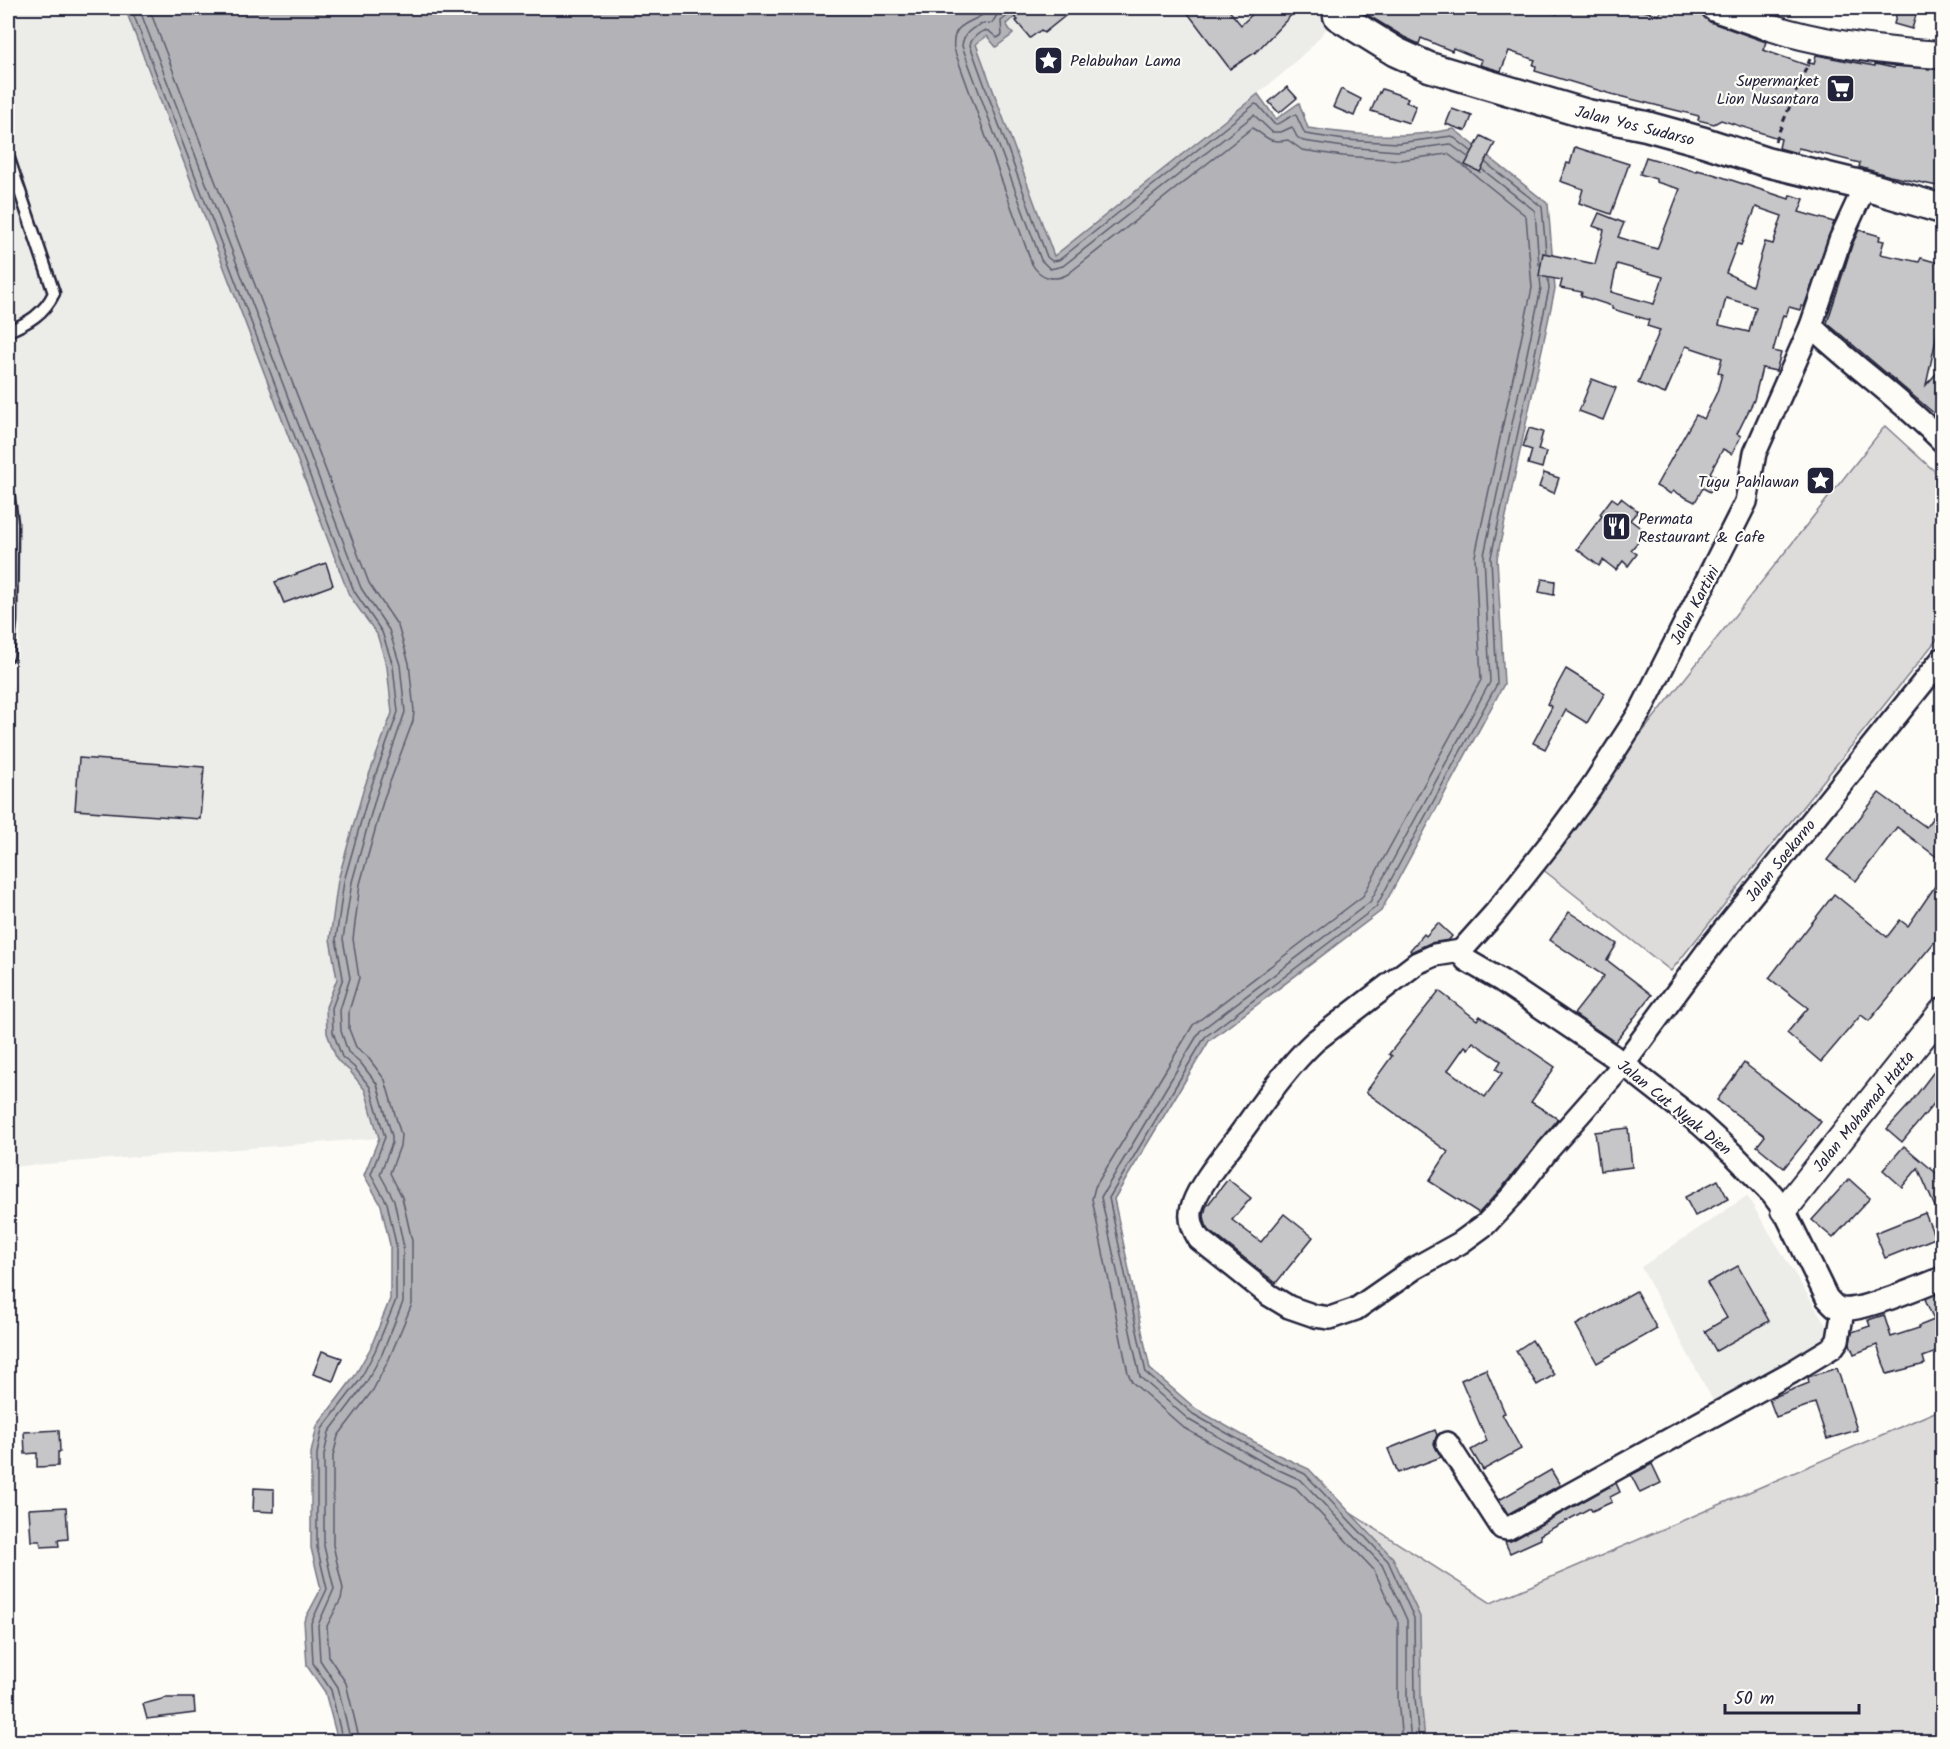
<svg xmlns="http://www.w3.org/2000/svg" width="1950" height="1749" font-family="Kalam,sans-serif">
<style>
.built{fill:#ecece9}
.green{fill:#dddcdb;stroke:#807f8b;stroke-width:1.5}
.water{fill:#b2b2b7;stroke:#787885;stroke-width:1.5}
.lines{fill:none;stroke-linecap:round;stroke-linejoin:round}
.shore{stroke:#5c5c6d;stroke-width:1.5}
.building{fill:#c6c6c8;stroke:#22223b;stroke-width:1.5;fill-rule:evenodd}
.service-casing{stroke:#22223b;stroke-width:15}
.minor-casing{stroke:#22223b;stroke-width:26}
.tertiary-casing{stroke:#22223b;stroke-width:30}
.secondary-casing{stroke:#22223b;stroke-width:33}
.path{stroke:#22223b;stroke-width:3;stroke-dasharray:6 4.5;stroke-linecap:butt}
.service{stroke:#fdfcf7;stroke-width:10}
.minor{stroke:#fdfcf7;stroke-width:21}
.tertiary{stroke:#fdfcf7;stroke-width:26}
.secondary{stroke:#fdfcf7;stroke-width:28}
.labels{text-anchor:middle;stroke-width:4.5;stroke-linejoin:round;paint-order:stroke}
.poi-label{font-size:16px;fill:#22223b;stroke:#fdfcf7;text-anchor:start}
.street-label{font-size:16px;fill:#22223b;stroke:#fdfcf7}
</style>
<rect width="100%" height="100%" fill="#fdfcf7"/>
<filter id="ink" filterUnits="userSpaceOnUse"><feTurbulence type="fractalNoise" baseFrequency=".0167" numOctaves="2"/><feDisplacementMap in="SourceGraphic" scale="12" xChannelSelector="R" yChannelSelector="G"/><feConvolveMatrix kernelMatrix="1 2 1 2 8 2 1 2 1" color-interpolation-filters="sRGB"/></filter>
<g filter="url(#ink)">
<g class="built">
<polygon points="8,8 125,8 349,595 377,634 387,667 392,713 363,791 330,939 337,979 326,1007 327,1033 337,1060 350,1071 365,1090 379,1138 8,1167 8,718 12,701 20,633 15,477 8,408"/>
<polygon points="1026,8 1344,8 1312,46 1282,74 1046,263 988,74 975,43 987,36 996,47 1006,24"/>
<polygon points="1747,1196 1834,1338 1717,1408 1641,1267"/>
</g>
<g class="green">
<polygon points="1885,426 1942,478 1942,633 1671,971 1537,865"/>
<polygon points="1118,1364 1491,1603 1942,1409 1942,1741 1296,1741"/>
</g>
<path class="water" d="M 125,8 L 1026,8 L 1006,24 L 1013,34 L 996,47 L 987,36 L 976,44 L 1054,256 L 1258,94 L 1276,119 L 1299,103 L 1308,128 C 1361,136 1401,139 1454,129 L 1548,204 L 1555,289 L 1497,558 L 1504,684 L 1381,911 L 1209,1041 L 1114,1199 L 1150,1369 L 1196,1409 L 1274,1453 L 1309,1469 L 1393,1558 L 1420,1617 L 1421,1698 L 1425,1741 L 338,1741 L 325,1692 L 307,1666 L 304,1621 L 321,1589 L 311,1548 L 311,1453 L 317,1426 L 354,1377 L 370,1349 L 390,1299 L 390,1245 L 381,1205 L 364,1175 L 379,1138 L 365,1090 L 350,1071 L 337,1060 L 327,1033 L 326,1007 L 337,979 L 330,939 L 338,880 L 363,791 L 392,713 L 387,667 L 377,634 L 349,595 Z"/>
<g class="lines">
<g class="shore">
<polyline points="131,8 354,591 382,632 393,666 398,712 369,793 344,881 336,939 343,978 332,1008 333,1032 342,1057 354,1067 370,1087 385,1137 371,1174 387,1203 396,1244 396,1300 375,1351 360,1380 322,1429 317,1454 317,1547 327,1589 311,1623 313,1663 331,1690 343,1742"/>
<polyline points="139,8 361,588 389,630 400,665 405,712 376,796 352,882 343,939 350,978 340,1010 341,1031 348,1052 360,1062 377,1084 392,1136 392,1143 380,1174 394,1200 403,1243 403,1302 382,1354 366,1383 329,1432 324,1455 324,1546 334,1589 318,1625 320,1660 338,1687 351,1742"/>
<polyline points="149,8 369,583 398,626 409,663 414,711 413,721 384,798 360,884 353,939 359,978 349,1011 349,1029 356,1047 367,1056 385,1080 401,1135 400,1146 390,1173 402,1197 412,1241 412,1304 389,1359 373,1390 338,1436 333,1456 333,1545 343,1589 341,1599 327,1626 329,1657 346,1683 360,1742"/>
<path d="M 991,8 C 978,24 950,19 954,49 L 1032,264 C 1040,278 1054,282 1068,274 L 1252,128 C 1267,136 1267,144 1288,140 L 1302,150 L 1343,156 L 1399,160 L 1448,154 L 1464,166"/>
<path d="M 1005,8 L 997,15 L 992,23 C 978,23 963,31 962,46 L 1041,260 L 1050,269 L 1063,266 L 1254,115 L 1272,132 L 1281,132 L 1292,127 L 1297,137 L 1303,141 L 1344,147 L 1398,151 L 1450,144 L 1468,157"/>
<path d="M 1017,8 L 1001,21 L 1002,35 L 997,38 C 996,37 990,32 989,31 C 981,29 971,39 970,45 L 1047,257 L 1052,261 L 1059,260 L 1255,104 L 1258,105 L 1274,124 C 1283,125 1288,115 1296,115 L 1305,134 L 1345,140 L 1398,143 L 1452,136 L 1471,151"/>
<polyline points="1486,163 1542,207 1546,252"/>
<polyline points="1483,170 1535,211 1539,265"/>
<polyline points="1402,1742 1398,1699 1398,1622 1374,1570 1296,1488 1264,1473 1184,1428 1132,1382 1128,1373 1092,1199 1095,1187 1193,1025 1363,896 1481,680 1475,556 1532,288 1526,216 1465,167"/>
<polyline points="1411,1742 1407,1699 1407,1620 1382,1565 1301,1480 1268,1465 1189,1420 1140,1377 1101,1197 1200,1031 1370,902 1490,682 1484,555 1541,288 1540,278"/>
<polyline points="1419,1742 1415,1698 1414,1618 1388,1561 1305,1474 1271,1458 1193,1414 1146,1373 1109,1198 1205,1037 1376,907 1497,684 1491,557 1549,289 1548,279"/>
</g>
</g>
<g class="building">
<polygon points="1027,8 1075,8 1044,33 1041,30 1030,38 1016,21 1018,20 1015,17"/>
<polygon points="1184,8 1227,8 1241,25 1259,8 1298,8 1256,52 1230,69"/>
<polygon points="1356,8 1539,8 1557,14 1559,8 1633,8 1659,15 1662,8 1682,8 1702,15 1710,22 1766,42 1763,50 1809,66 1809,63 1814,64 1816,55 1875,66 1875,64 1894,68 1894,66 1942,70 1942,187 1890,176 1859,167 1860,163 1803,149 1798,148 1797,153 1779,148 1781,139 1721,120 1714,124 1698,120 1699,116 1611,94 1535,71 1536,66 1533,65 1535,60 1509,51 1501,71 1480,65 1482,60 1453,48 1452,51 1421,38 1419,44 1404,37"/>
<polygon points="1898,8 1918,8 1912,29 1894,24"/>
<polygon points="1287,87 1297,98 1279,113 1269,102"/>
<polygon points="1341,89 1361,99 1354,116 1333,107"/>
<polygon points="1382,89 1408,98 1406,102 1416,106 1409,123 1371,111 1379,92 1380,93"/>
<polygon points="1452,109 1472,116 1466,131 1446,124"/>
<polygon points="1481,136 1495,143 1480,172 1465,165"/>
<polygon points="1575,147 1629,164 1611,214 1579,203 1583,189 1560,181 1567,163 1570,164"/>
<path d="M 1646,157 L 1697,172 L 1697,170 L 1713,174 L 1789,199 L 1790,195 L 1804,199 L 1799,212 L 1834,222 L 1804,307 L 1801,306 L 1800,310 L 1789,307 L 1786,316 L 1783,315 L 1773,351 L 1781,353 L 1776,371 L 1762,368 L 1754,400 L 1737,434 L 1741,436 L 1732,454 L 1723,449 L 1710,473 L 1718,478 L 1710,492 L 1703,488 L 1695,502 L 1673,491 L 1671,494 L 1656,486 L 1696,415 L 1704,419 L 1717,392 L 1722,374 L 1718,372 L 1722,358 L 1686,346 L 1665,394 L 1638,383 L 1660,330 L 1647,326 L 1649,320 L 1612,309 L 1612,306 L 1581,296 L 1582,292 L 1560,288 L 1562,280 L 1539,276 L 1543,253 L 1595,264 L 1604,230 L 1593,226 L 1599,213 L 1624,223 L 1618,237 L 1657,249 L 1680,189 L 1656,182 L 1656,179 L 1640,174 ZM 1756,207 L 1782,216 L 1773,244 L 1765,242 L 1752,286 L 1726,273 L 1737,244 L 1741,245 ZM 1617,264 L 1663,277 L 1654,304 L 1611,292 ZM 1726,298 L 1756,307 L 1749,332 L 1719,325 Z"/>
<polygon points="1859,230 1880,236 1879,240 1884,241 1880,254 1919,262 1921,258 1942,264 1942,312 1926,385 1942,367 1942,420 1827,323 1852,245"/>
<polygon points="1592,379 1616,388 1603,420 1579,411"/>
<polygon points="1529,428 1543,432 1538,450 1546,452 1542,468 1528,464 1532,450 1523,447"/>
<polygon points="1544,473 1559,478 1554,493 1539,487"/>
<polygon points="1612,498 1618,502 1621,498 1638,511 1630,520 1646,532 1631,550 1637,554 1628,566 1623,561 1616,570 1603,560 1599,566 1577,549 1602,516 1600,514"/>
<polygon points="326,563 333,585 284,603 275,582"/>
<polygon points="1542,579 1555,581 1554,595 1539,592"/>
<polygon points="1566,669 1605,693 1587,723 1566,710 1545,749 1533,743 1552,707 1547,704"/>
<polygon points="79,758 204,767 200,819 75,810"/>
<polygon points="1879,793 1926,827 1933,817 1942,823 1942,861 1897,827 1856,881 1827,860"/>
<polygon points="1942,876 1942,933 1869,1021 1861,1015 1821,1062 1787,1033 1808,1008 1769,978 1834,894 1887,937 1900,920 1908,926"/>
<polygon points="1569,912 1617,944 1607,960 1652,995 1615,1042 1574,1014 1604,976 1550,940"/>
<polygon points="1438,923 1452,936 1449,940 1430,943 1411,952 1410,950 1424,934 1426,936"/>
<path d="M 1439,991 L 1477,1020 L 1480,1016 L 1555,1067 L 1531,1102 L 1558,1119 L 1505,1184 L 1479,1213 L 1429,1181 L 1448,1152 L 1366,1092 L 1392,1056 L 1389,1054 ZM 1473,1042 L 1501,1061 L 1496,1069 L 1502,1073 L 1485,1097 L 1448,1070 L 1465,1046 L 1468,1049 Z"/>
<polygon points="1942,1061 1942,1094 1902,1142 1887,1129 1908,1106"/>
<polygon points="1744,1063 1821,1122 1784,1168 1757,1146 1765,1136 1717,1100"/>
<polygon points="1628,1128 1632,1167 1600,1171 1595,1132"/>
<polygon points="1904,1146 1942,1178 1942,1223 1918,1168 1902,1187 1883,1170"/>
<polygon points="1228,1179 1251,1198 1232,1220 1261,1242 1284,1214 1313,1237 1276,1283 1209,1230 1206,1225 1204,1216 1206,1207"/>
<polygon points="1849,1179 1870,1198 1833,1238 1812,1220"/>
<polygon points="1718,1180 1728,1199 1695,1216 1685,1197"/>
<polygon points="1925,1213 1935,1238 1885,1258 1875,1233"/>
<polygon points="1738,1266 1769,1321 1716,1351 1705,1331 1727,1318 1707,1283"/>
<polygon points="1636,1291 1657,1329 1597,1363 1576,1325"/>
<polygon points="1942,1292 1942,1350 1923,1357 1925,1364 1887,1374 1877,1345 1854,1354 1850,1344 1852,1332 1870,1326 1868,1320 1884,1315 1891,1337 1919,1328 1919,1326 1934,1320 1925,1299"/>
<polygon points="1532,1340 1554,1375 1537,1385 1516,1351"/>
<polygon points="322,1351 342,1358 333,1381 313,1374"/>
<polygon points="1837,1368 1857,1430 1827,1439 1815,1403 1776,1417 1769,1399 1809,1383 1808,1377"/>
<polygon points="1486,1369 1505,1413 1502,1414 1521,1449 1483,1470 1471,1450 1487,1441 1461,1380"/>
<polygon points="59,1430 60,1452 58,1452 58,1466 37,1467 37,1453 25,1454 24,1432"/>
<polygon points="1435,1430 1437,1435 1434,1444 1441,1457 1398,1473 1388,1449"/>
<polygon points="1652,1464 1661,1483 1640,1493 1631,1475"/>
<polygon points="1551,1470 1560,1485 1508,1514 1499,1500"/>
<polygon points="1616,1483 1620,1492 1610,1497 1612,1502 1592,1511 1590,1508 1540,1535 1541,1539 1510,1553 1505,1542 1513,1540"/>
<polygon points="254,1488 274,1489 274,1512 253,1511"/>
<polygon points="66,1507 68,1539 58,1540 59,1546 41,1547 40,1541 31,1541 29,1509"/>
<polygon points="166,1698 194,1698 195,1713 147,1719 143,1704"/>
</g>
<g class="lines">
<defs>
<g id="service">
<path d="M 8,156 L 54,293 C 44,314 28,323 8,331"/>
<polyline points="8,491 12,523 11,621 8,656"/>
</g>
<g id="minor">
<path d="M 1811,326 C 1853,366 1901,399 1942,441"/>
<path d="M 1461,951 L 1435,955 L 1417,963 L 1315,1041 C 1284,1070 1260,1107 1234,1142 C 1221,1159 1200,1184 1193,1204 C 1188,1216 1192,1228 1199,1239 L 1269,1295 L 1289,1307 L 1315,1316 L 1330,1318 L 1356,1309 L 1415,1268 L 1460,1243 L 1486,1224 L 1513,1195 L 1548,1150 L 1623,1065 L 1711,946 L 1942,659"/>
<polyline points="1461,951 1495,913 1552,841 1591,788 1640,712 1746,502 1755,453 1811,326 1840,240 1865,186"/>
<path d="M 1461,951 L 1466,960 L 1502,981 L 1613,1056 L 1700,1124 L 1735,1156 L 1772,1194 L 1784,1210 L 1827,1298 C 1831,1302 1835,1308 1842,1309 C 1861,1312 1922,1286 1942,1278"/>
<polyline points="1447,1443 1502,1528 1507,1529 1792,1372 1833,1347 1838,1340 1843,1310"/>
</g>
<g id="tertiary">
<path d="M 1715,8 C 1739,16 1762,25 1786,32 C 1837,46 1890,52 1942,55"/>
<polyline points="1784,1210 1942,1012"/>
</g>
<polyline id="secondary" points="1338,16 1396,52 1429,67 1587,114 1646,126 1704,142 1766,162 1865,186 1942,209"/>
</defs>
<use href="#service" class="service-casing"/>
<use href="#minor" class="minor-casing"/>
<use href="#tertiary" class="tertiary-casing"/>
<use href="#secondary" class="secondary-casing"/>
<polyline class="path" points="1775,141 1810,59"/>
<use href="#service" class="service"/>
<use href="#minor" class="minor"/>
<use href="#tertiary" class="tertiary"/>
<use href="#secondary" class="secondary"/>
</g>
</g>
<defs>
<symbol id="sight-square" viewBox="-11 -11 22 22"><rect x="-9" y="-9" width="18" height="18" rx="4" fill="#22223b" stroke="#fdfcf7"/><path d="M0-6L1.8-2.2L6-1.7L2.9 1.2L3.7 5.4L0 3.3L-3.7 5.4L-2.9 1.2L-6-1.7L-1.8-2.2Z" fill="#fff"/></symbol>
<symbol id="supermarket-square" viewBox="-11 -11 22 22"><rect x="-9" y="-9" width="18" height="18" rx="4" fill="#22223b" stroke="#fdfcf7"/><path d="M-6-5.5h2.5l.6 2H6L4.5 2H-2.5L-4.4-4H-6ZM-1.5 3.2a1.3 1.3 0 1 0 .1 0ZM3 3.2a1.3 1.3 0 1 0 .1 0Z" fill="#fff"/></symbol>
<symbol id="restaurant-square" viewBox="-11 -11 22 22"><rect x="-9" y="-9" width="18" height="18" rx="4" fill="#22223b" stroke="#fdfcf7"/><path d="M-5-6h1v4h1v-4h1v4h1v-4h1v5L-1.5 .5V6h-2V.5L-5-1ZM5-6V6H3V1.5H1.5Q1.5-4 5-6Z" fill="#fff"/></symbol>
</defs>
<g fill-rule="evenodd">
<use href="#sight-square" x="1032" y="44" width="33" height="33"/>
<use href="#supermarket-square" x="1824" y="72" width="33" height="33"/>
<use href="#sight-square" x="1804" y="464" width="33" height="33"/>
<use href="#restaurant-square" x="1600" y="510" width="33" height="33"/>
</g>
<g class="labels">
<g class="poi-label">
<text x="1070" y="66">Pelabuhan Lama</text>
<text x="1819" y="86" text-anchor="end">Supermarket<tspan x="1819" dy="18">Lion Nusantara</tspan></text>
<text x="1799" y="487" text-anchor="end">Tugu Pahlawan</text>
<text x="1638" y="524">Permata<tspan x="1638" dy="18">Restaurant &amp; Cafe</tspan></text>
</g>
<g class="street-label">
<text transform="translate(1635 125) rotate(14)" y="6">Jalan Yos Sudarso</text>
<text transform="translate(1694 605) rotate(-62)" y="6">Jalan Kartini</text>
<text transform="translate(1780 860) rotate(-51)" y="6">Jalan Soekarno</text>
<text transform="translate(1675 1107) rotate(39)" y="6">Jalan Cut Nyak Dien</text>
<text transform="translate(1863 1111) rotate(-51)" y="6">Jalan Mohamad Hatta</text>
</g>
</g>
<rect width="1950" height="1749" fill="none" stroke="#fdfcf7" stroke-width="30"/>
<rect x="15" y="15" width="1920" height="1719" fill="none" stroke="#22223b" stroke-width="2" filter="url(#ink)"/>
<path d="M1725 1704v9h134v-9" fill="none" stroke="#22223b" stroke-width="3"/>
<text x="1734" y="1704" font-size="18" fill="#22223b" stroke="#fdfcf7" stroke-width="4.5" paint-order="stroke">50 m</text>
</svg>
